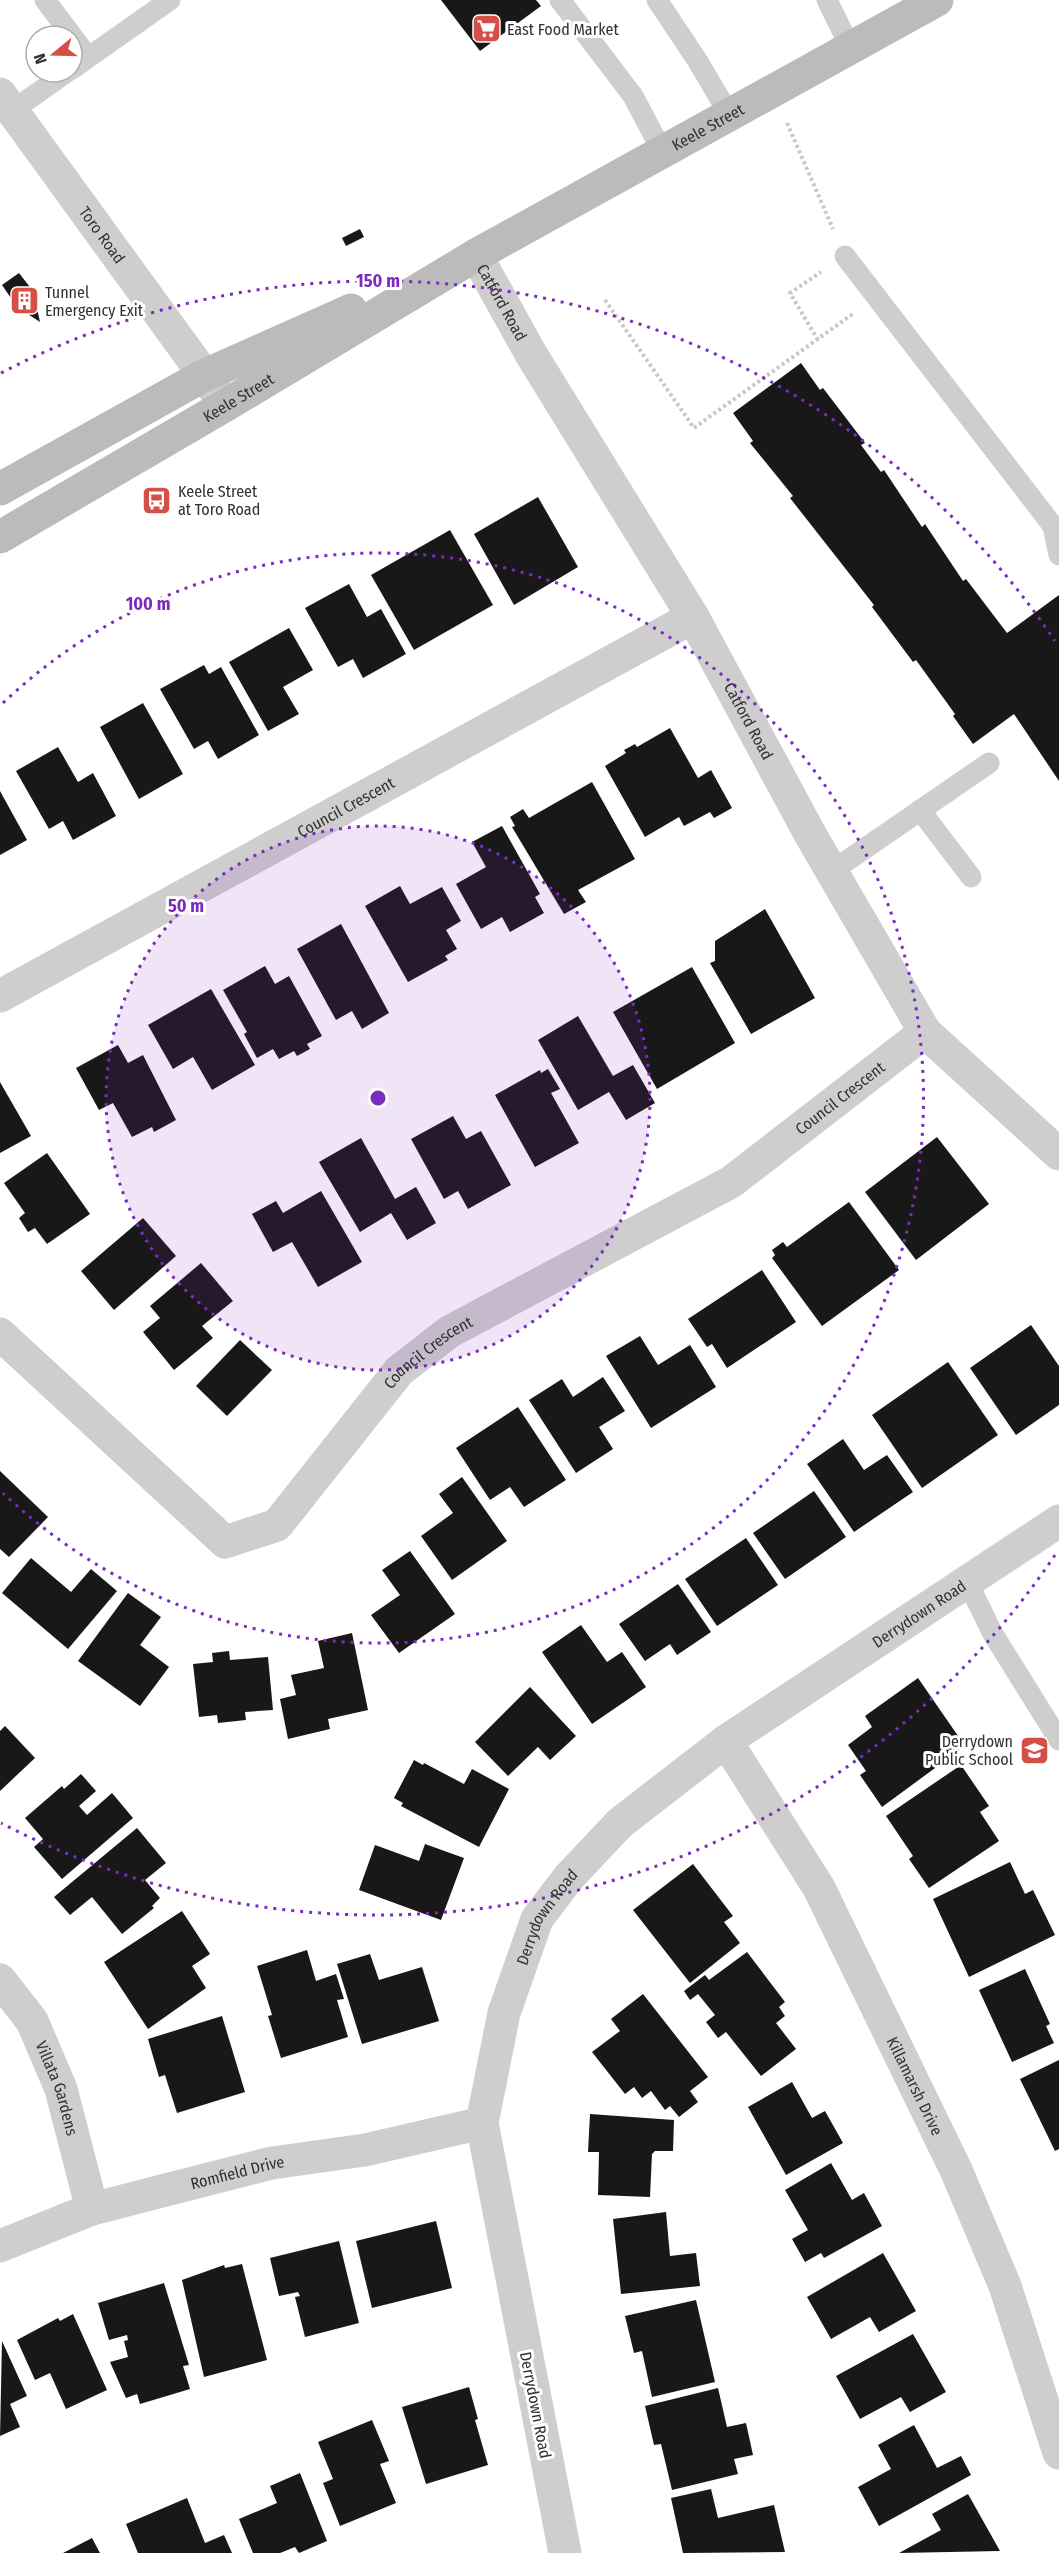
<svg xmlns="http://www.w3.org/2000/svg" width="1059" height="2553" font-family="'Fira Sans Condensed',sans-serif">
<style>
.building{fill:#181818}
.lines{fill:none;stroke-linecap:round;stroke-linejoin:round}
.path{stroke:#c8c8c8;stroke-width:4;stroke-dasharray:3 3;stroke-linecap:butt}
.lane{stroke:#cecece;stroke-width:21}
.street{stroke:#cecece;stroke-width:33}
.secondary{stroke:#bbb;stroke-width:33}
.ring{fill:none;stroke:#7b2cbf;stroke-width:3;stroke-dasharray:3 6}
.labels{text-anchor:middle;stroke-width:6;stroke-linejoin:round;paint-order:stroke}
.poi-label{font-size:16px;fill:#313131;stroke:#fff;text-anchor:start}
.street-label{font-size:16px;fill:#313131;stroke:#fff}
.centre{fill:#7b2cbf;stroke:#fff;stroke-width:3}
.ring-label{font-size:18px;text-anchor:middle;font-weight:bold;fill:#7b2cbf;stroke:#fff;stroke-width:6;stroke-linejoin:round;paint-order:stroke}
</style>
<rect width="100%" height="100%" fill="#fff"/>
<g class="building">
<polygon points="441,0 536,0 541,6 480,51"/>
<polygon points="360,229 364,237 346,246 342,238"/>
<polygon points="19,273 33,291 40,322 17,307 2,285"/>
<polygon points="801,363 820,390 823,388 865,443 861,445 881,472 884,470 922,527 925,524 963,581 966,579 1007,633 1059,595 1059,781 1014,714 973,744 953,716 955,714 916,660 913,662 872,607 874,605 790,498 793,496 750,443 753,441 733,413"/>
<polygon points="538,497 578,567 514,605 474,534"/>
<polygon points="450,530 493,605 414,650 371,575"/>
<polygon points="349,584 367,617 381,609 406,654 363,678 353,659 338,667 305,608"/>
<polygon points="289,628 313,670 283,687 299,714 268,731 229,662"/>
<polygon points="204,665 209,674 221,667 259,735 218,759 208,741 194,749 160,689"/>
<polygon points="143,703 183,774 139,799 100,727"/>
<polygon points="670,728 698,778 711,770 732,808 714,818 710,812 684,826 679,817 645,837 605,766 626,753 624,750 635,744 637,747"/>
<polygon points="58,747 78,782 93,773 116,816 73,840 63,821 49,829 16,771"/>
<polygon points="592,782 635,859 578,890 586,902 564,914 512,827 515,826 510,817 523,809 529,818"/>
<polygon points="0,791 27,840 0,855"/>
<polygon points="502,826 540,894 535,897 544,913 510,932 502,917 481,929 456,884 486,867 472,842"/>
<polygon points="400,886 410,904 442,887 461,921 446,930 457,949 445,956 448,960 408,982 365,906"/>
<polygon points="765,909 815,998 751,1034 710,963 715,961 715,941"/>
<polygon points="341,924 389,1013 362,1029 352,1011 336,1020 297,949"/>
<polygon points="265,966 275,984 289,976 322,1036 307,1044 310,1049 297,1056 294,1051 279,1059 273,1049 257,1058 244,1034 247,1032 223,990"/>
<polygon points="692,967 735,1043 657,1089 613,1012"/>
<polygon points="211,989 255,1065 212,1090 193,1057 173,1069 148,1025"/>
<polygon points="578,1016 613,1076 633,1065 655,1103 626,1120 609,1092 578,1110 538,1040"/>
<polygon points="118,1045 128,1063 143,1055 176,1120 154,1132 152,1127 132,1137 113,1103 99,1110 76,1068"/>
<polygon points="548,1069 560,1089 551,1093 579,1143 535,1167 495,1095 540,1070 541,1073"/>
<polygon points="0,1082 31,1136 0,1153"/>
<polygon points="453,1116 466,1139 481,1131 511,1185 468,1209 458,1191 444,1199 411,1139"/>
<polygon points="937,1137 989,1204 916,1260 865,1192"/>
<polygon points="361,1138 395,1199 416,1187 436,1223 407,1240 391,1213 360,1232 319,1162"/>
<polygon points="47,1153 90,1214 47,1244 35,1228 28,1232 19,1218 25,1213 4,1183"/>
<polygon points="321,1191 362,1262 318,1287 292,1242 273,1252 252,1214 276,1201 283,1213"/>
<polygon points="849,1202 899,1270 822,1326 772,1258 775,1255 772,1250 783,1242 787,1247"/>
<polygon points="143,1218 176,1256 114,1310 81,1271"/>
<polygon points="201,1263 233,1301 202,1326 213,1338 174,1370 143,1332 160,1318 150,1306"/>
<polygon points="762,1270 796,1322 727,1368 712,1344 707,1347 688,1319"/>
<polygon points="1031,1325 1059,1366 1059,1405 1016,1435 970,1368"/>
<polygon points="640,1336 658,1365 690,1345 716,1387 651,1428 606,1356"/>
<polygon points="240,1340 272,1370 227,1416 196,1386"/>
<polygon points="948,1362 998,1435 922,1488 872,1415"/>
<polygon points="603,1377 625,1411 599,1427 613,1449 576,1473 529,1400 562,1379 573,1397"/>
<polygon points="518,1407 566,1480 524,1507 510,1487 490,1500 456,1448"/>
<polygon points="843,1439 864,1470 887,1455 913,1492 854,1532 807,1464"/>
<polygon points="0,1471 48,1517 9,1557 0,1549"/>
<polygon points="462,1477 507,1541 452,1580 421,1536 453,1513 439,1494"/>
<polygon points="814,1491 846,1537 785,1579 753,1533"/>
<polygon points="746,1538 778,1585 717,1626 685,1579"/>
<polygon points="410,1551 455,1614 399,1653 371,1615 400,1595 382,1570"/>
<polygon points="31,1558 71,1592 91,1569 117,1591 68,1649 2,1593"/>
<polygon points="678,1584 711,1632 677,1655 670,1644 645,1661 619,1624"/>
<polygon points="128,1593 161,1617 140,1645 169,1667 140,1706 78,1661"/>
<polygon points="581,1625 607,1662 622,1652 646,1687 592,1724 542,1652"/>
<polygon points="352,1633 368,1710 328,1719 330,1729 288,1739 280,1699 296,1695 291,1675 324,1668 318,1641"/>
<polygon points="229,1651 230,1660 268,1657 273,1710 245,1712 246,1720 218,1723 217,1715 199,1717 193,1664 213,1662 212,1653"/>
<polygon points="918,1678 965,1746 882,1807 860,1775 866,1771 848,1745 872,1727 865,1716"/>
<polygon points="530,1687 576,1736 550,1760 538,1747 508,1776 475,1742"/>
<polygon points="5,1726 35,1758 0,1791 0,1731"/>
<polygon points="414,1760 423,1765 424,1763 464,1784 472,1769 509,1789 479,1847 401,1806 403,1803 394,1798"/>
<polygon points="961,1765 989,1806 980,1812 999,1841 929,1888 909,1859 913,1856 886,1816"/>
<polygon points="81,1774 96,1791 79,1806 87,1815 112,1793 133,1818 62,1879 34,1847 43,1839 25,1818 62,1786 64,1789"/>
<polygon points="137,1828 166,1863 145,1880 160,1898 152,1906 154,1908 122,1934 92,1897 70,1915 54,1897"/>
<polygon points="425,1844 464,1858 441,1920 359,1890 375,1845 419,1861"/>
<polygon points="1010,1862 1025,1894 1033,1890 1055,1935 969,1977 933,1899"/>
<polygon points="693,1864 733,1916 724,1922 740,1943 690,1983 633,1910"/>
<polygon points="182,1911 210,1954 192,1966 206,1988 148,2029 104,1962"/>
<polygon points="307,1950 316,1981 336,1974 344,1999 337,2000 348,2037 281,2058 268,2016 272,2015 257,1966"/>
<polygon points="747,1952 785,2002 779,2007 785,2016 776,2023 796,2049 761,2076 726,2032 718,2038 706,2022 715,2015 698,1994 690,2000 684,1991 705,1975 709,1980"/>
<polygon points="370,1954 379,1980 422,1967 439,2021 362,2044 337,1964"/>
<polygon points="1025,1969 1050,2024 1046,2026 1054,2043 1012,2062 979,1990"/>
<polygon points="643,1994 708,2077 690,2091 698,2102 679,2117 670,2106 665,2110 651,2091 642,2098 634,2087 625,2094 592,2052 620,2031 611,2019"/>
<polygon points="222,2016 245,2092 177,2113 165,2075 159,2077 148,2039"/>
<polygon points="1059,2060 1059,2149 1055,2151 1020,2079"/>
<polygon points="792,2082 812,2118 825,2111 843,2143 786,2175 748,2107"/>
<polygon points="590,2114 674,2120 673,2151 655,2151 652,2154 650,2197 598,2195 599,2152 588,2152"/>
<polygon points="831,2163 852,2200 864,2193 882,2226 824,2258 821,2253 805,2262 792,2239 808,2230 785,2190"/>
<polygon points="666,2212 670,2256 696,2253 700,2286 621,2294 613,2219"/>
<polygon points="436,2221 452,2288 372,2308 356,2241"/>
<polygon points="339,2241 359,2323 305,2337 295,2297 300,2296 298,2292 279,2296 270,2258"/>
<polygon points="883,2253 916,2311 879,2332 870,2317 831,2339 807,2297"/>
<polygon points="242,2264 267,2360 204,2377 182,2280 224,2265 225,2268"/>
<polygon points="164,2283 189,2365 183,2366 190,2389 140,2404 137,2394 126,2398 110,2362 128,2357 124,2341 128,2340 127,2335 109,2340 98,2303"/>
<polygon points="696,2300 715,2382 652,2397 642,2351 634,2353 625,2316"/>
<polygon points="73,2314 107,2390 66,2409 50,2373 35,2380 17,2340 58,2318 60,2321"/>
<polygon points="913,2334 946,2392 910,2412 901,2397 860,2419 836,2376"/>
<polygon points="2,2341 27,2396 10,2404 20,2427 0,2436"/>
<polygon points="469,2387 478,2419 475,2420 488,2465 426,2484 402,2407"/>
<polygon points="718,2388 727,2427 746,2423 753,2455 734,2459 738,2474 672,2490 661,2444 654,2445 645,2406"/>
<polygon points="372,2420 389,2461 380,2464 396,2503 340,2526 323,2483 333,2479 318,2442"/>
<polygon points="914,2425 937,2468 961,2456 971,2475 879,2526 858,2487 891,2469 878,2445"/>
<polygon points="300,2473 327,2541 299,2553 295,2547 280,2553 253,2553 239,2519 277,2503 270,2486"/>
<polygon points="711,2489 718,2518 774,2505 785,2552 683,2553 671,2498"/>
<polygon points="968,2494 1000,2551 899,2553 941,2530 932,2514"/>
<polygon points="187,2498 205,2543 224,2535 232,2553 138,2553 126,2524"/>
<polygon points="92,2538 100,2553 63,2553"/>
</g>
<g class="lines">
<g class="path">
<polyline points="787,123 833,229"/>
<polyline points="605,300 694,428 854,313"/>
<polyline points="818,340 790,293 821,272"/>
</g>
<g class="lane">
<polyline points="45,0 88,57"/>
<polyline points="560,0 633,96 662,151"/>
<polyline points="657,0 697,60 729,114"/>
<polyline points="827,0 850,47"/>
<polyline points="72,69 170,0"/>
<polyline points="12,111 67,72"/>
<polyline points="845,256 1053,526 1059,555"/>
<polyline points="920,810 971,877"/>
<polyline points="832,871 989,763"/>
<polyline points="967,1581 993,1634 1059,1740"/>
</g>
<g class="street">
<path id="s1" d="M 0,94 L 226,405"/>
<path id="s2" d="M 476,255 L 531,354 L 693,617 L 810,834 L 925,1032 L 1059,1154"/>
<path id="s3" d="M 0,996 L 693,617"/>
<path id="s4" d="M 0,1334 L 225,1542 L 277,1525 L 399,1371 L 449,1332 L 731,1182 L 925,1032"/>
<path id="s5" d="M 726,1741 L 819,1888 L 956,2170 L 1005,2286 L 1059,2453"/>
<path id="s6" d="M 0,1980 L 32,2021 L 61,2089 L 92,2209"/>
<path id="s7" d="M 0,2246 L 92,2209 L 193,2183 L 272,2163 L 365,2150 L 482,2123"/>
<path id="s8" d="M 565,2553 L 482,2123 L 504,2013 L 537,1919 L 569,1877 L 620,1823 L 726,1741 L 1059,1521"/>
</g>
<g class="secondary">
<polyline points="0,489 203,376 351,310"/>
<path id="s9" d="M 0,537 L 226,405 L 476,255 L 937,0"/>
</g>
</g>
<circle cx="378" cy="1098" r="272" fill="#7b2cbf" fill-opacity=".12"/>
<g class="ring">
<circle cx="378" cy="1098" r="272"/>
<path d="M3 703A545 545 0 1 1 3 1493"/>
<path d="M1055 1555A817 817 0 0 1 1 1823M1 373A817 817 0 0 1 1055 641"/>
</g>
<defs>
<symbol id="supermarket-square" viewBox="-11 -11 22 22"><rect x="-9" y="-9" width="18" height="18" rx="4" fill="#d45047" stroke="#fff"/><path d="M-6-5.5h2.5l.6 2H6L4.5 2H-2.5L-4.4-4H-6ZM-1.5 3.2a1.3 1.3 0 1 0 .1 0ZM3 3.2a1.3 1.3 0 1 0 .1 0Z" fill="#fff"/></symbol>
<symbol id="building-square" viewBox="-11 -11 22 22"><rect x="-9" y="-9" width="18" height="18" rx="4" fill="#d45047" stroke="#fff"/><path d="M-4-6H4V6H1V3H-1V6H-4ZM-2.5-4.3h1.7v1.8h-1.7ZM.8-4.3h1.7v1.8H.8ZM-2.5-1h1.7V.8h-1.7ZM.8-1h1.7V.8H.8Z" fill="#fff"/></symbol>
<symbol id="bus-square" viewBox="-11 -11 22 22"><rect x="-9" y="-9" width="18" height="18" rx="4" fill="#d45047" stroke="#fff"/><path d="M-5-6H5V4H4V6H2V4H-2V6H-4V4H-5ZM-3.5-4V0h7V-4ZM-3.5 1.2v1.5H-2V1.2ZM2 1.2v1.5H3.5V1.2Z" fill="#fff"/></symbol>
<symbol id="school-square" viewBox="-11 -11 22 22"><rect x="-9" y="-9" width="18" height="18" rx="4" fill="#d45047" stroke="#fff"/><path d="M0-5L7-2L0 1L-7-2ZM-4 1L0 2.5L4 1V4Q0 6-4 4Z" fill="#fff"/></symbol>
</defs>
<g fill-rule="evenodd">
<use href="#supermarket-square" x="470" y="12" width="33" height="33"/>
<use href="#building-square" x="8" y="284" width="33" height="33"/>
<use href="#bus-square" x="140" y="484" width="33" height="33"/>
<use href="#school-square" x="1018" y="1734" width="33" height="33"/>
</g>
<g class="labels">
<g class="poi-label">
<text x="507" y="35">East Food Market</text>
<text x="45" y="298">Tunnel<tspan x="45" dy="18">Emergency Exit</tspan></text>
<text x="178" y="497">Keele Street<tspan x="178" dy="18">at Toro Road</tspan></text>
<text x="1013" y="1747" text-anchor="end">Derrydown<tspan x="1013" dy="18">Public School</tspan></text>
</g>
<g class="street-label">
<text dy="6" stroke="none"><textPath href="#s9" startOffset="818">Keele Street</textPath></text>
<text dy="6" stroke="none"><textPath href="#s1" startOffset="174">Toro Road</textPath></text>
<text dy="6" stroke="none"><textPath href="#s2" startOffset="54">Catford Road</textPath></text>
<text dy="6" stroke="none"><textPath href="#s9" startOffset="276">Keele Street</textPath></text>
<text dy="6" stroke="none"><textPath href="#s2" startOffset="540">Catford Road</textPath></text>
<text dy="6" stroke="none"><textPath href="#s3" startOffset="394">Council Crescent</textPath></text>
<text dy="6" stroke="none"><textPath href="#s4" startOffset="1078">Council Crescent</textPath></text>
<text dy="6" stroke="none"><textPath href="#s4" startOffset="592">Council Crescent</textPath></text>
<text dy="6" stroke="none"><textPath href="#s8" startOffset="1142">Derrydown Road</textPath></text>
<text dy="6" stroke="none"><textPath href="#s8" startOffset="656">Derrydown Road</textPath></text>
<text dy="6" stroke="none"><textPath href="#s5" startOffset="394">Killamarsh Drive</textPath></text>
<text dy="6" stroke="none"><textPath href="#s6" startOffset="124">Villata Gardens</textPath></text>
<text dy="6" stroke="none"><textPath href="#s7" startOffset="249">Romfield Drive</textPath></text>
<text transform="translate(536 2405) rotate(79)" y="6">Derrydown Road</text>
</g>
</g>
<circle cx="378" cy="1098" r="9" class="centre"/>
<g class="ring-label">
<text x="378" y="287">150 m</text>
<text x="148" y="610">100 m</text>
<text x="186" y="912">50 m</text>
</g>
<g transform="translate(54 54) rotate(251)"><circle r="28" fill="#ffffff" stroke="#adadad" stroke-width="1.5"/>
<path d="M0-4.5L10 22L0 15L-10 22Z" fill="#d45047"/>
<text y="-9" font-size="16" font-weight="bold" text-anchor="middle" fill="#313131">N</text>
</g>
</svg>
